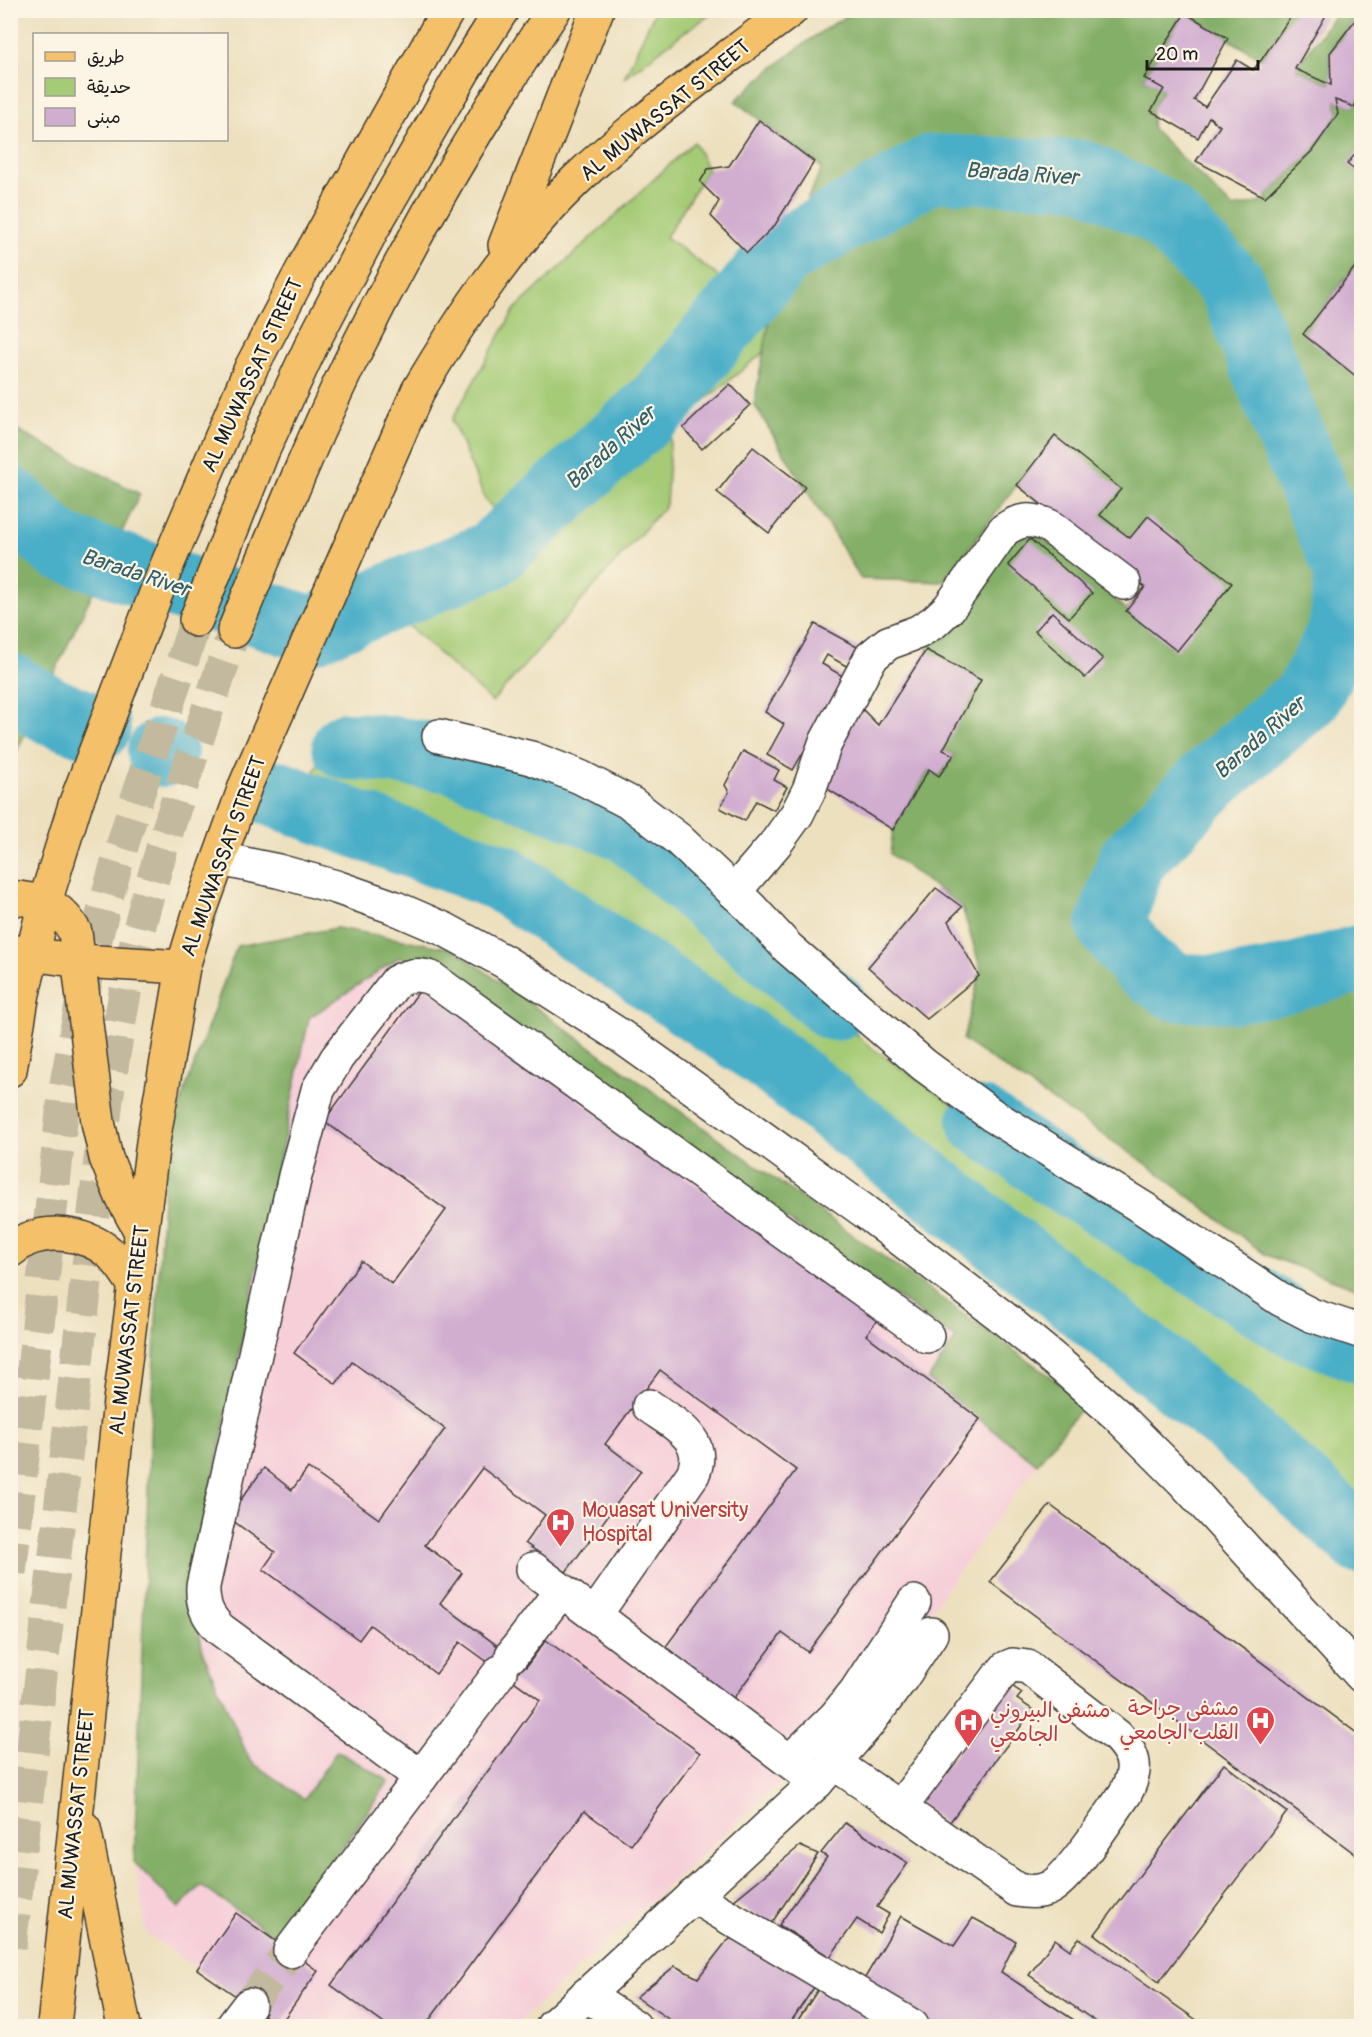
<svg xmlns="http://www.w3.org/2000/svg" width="1372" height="2037" font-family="Pangolin,'Playpen Sans Arabic',sans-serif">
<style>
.built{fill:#f6cfd9}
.green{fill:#a5cb76;stroke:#607449;stroke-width:1.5}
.forest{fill:#84af67;stroke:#506642;stroke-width:1.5}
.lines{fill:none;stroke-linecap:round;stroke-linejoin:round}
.river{stroke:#48aec7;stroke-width:68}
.building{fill:#d1add0}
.minor-tunnel{stroke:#c3b99e;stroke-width:33;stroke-dasharray:33 16;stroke-linecap:butt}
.major-tunnel{stroke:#c3b99e;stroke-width:33;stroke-dasharray:33 16;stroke-linecap:butt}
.minor-casing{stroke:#3b3934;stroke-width:36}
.major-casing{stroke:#3b3934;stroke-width:36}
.minor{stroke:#fff;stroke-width:33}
.major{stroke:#f4c16a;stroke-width:33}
.labels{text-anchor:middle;stroke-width:4.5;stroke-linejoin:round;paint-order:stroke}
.street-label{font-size:21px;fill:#1c1c1c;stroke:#fcf5e5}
.health-label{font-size:21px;fill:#be3a42;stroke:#fcf5e5;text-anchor:start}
.water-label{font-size:22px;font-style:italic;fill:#305e69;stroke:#fcf5e5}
</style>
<rect width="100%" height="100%" fill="#fcf5e5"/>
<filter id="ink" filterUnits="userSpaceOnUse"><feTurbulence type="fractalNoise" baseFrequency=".0167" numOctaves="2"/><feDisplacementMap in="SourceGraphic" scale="12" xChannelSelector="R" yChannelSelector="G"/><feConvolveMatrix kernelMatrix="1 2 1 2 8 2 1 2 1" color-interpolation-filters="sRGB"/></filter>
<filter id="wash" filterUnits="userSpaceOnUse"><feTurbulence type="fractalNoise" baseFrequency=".008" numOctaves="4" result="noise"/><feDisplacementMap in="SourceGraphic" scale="24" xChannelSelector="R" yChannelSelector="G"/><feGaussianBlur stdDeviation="1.35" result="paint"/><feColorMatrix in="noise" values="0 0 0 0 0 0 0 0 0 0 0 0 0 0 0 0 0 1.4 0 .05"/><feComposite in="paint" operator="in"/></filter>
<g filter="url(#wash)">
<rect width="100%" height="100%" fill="#ede0bf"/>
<polygon class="built" points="337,928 454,949 1086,1402 1037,1464 914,1633 818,1748 515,2026 279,2026 147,1934 134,1862 151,1411 237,946"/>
<g class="green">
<polygon points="655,11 716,11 683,33 624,78"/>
<polygon points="694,142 708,169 666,237 729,284 500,517 485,499 452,420 515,309"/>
<polygon points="773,303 764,352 671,428 666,505 492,702 399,617 497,571 595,482 674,405 724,347"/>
<polygon points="452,762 627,836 872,1048 1039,1164 1284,1325 1361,1355 1361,1514 1238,1406 775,1042 505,865 309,782 318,764"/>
</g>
<g class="forest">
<path d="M 855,11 L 1295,11 L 1262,59 L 1185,13 L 1144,78 L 1164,89 L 1151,111 L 1153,129 L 1233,208 L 1268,201 L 1265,197 L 1312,151 L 1338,114 L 1335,100 L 1354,107 L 1361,92 L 1361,146 L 1347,164 L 1361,175 L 1361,258 L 1303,334 L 1347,366 L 1361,380 L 1361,589 L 1349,574 L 1341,575 L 1331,638 L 1297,691 L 1152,815 L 1117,867 L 1101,906 L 1108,959 L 1167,1020 L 1262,1008 L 1361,979 L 1361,1290 L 1266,1255 L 1145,1163 L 963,1040 L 981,970 L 962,907 L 890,854 L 893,830 L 929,769 L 939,776 L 954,755 L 943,750 L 926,650 L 948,628 L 1001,542 L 1033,534 L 1056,547 L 1126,610 L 1145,587 L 1017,485 L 943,582 L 861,579 L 754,404 L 782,253 L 822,168 L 735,101 C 772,67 812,35 855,11 Z"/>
<polygon points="1338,11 1361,11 1330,53 1331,85 1295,69"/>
<polygon points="10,427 140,494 12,761 10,760"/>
<polygon points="337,928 454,949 1086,1402 1037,1464 928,1379 956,1339 435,970 400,957 309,1018 203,1528 192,1591 203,1653 250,1761 304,1799 337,1751 389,1781 279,1939 201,1886 179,1908 134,1862 151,1411 166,1143 237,946"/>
</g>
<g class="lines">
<g class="river">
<polyline points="10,500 59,546 311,630 491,555 661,401 782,253 932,168 1082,174 1161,212 1232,284 1289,431 1349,574 1342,631 1308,696 1208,781 1132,860 1110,925 1143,965 1176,987 1235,989 1279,981 1362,958"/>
<polyline points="10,687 53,712 97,728"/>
<polyline points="346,746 371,747 452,759 628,829 834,1007"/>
<polyline points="161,752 164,753"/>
<polyline points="276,794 502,878 760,1051 1229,1421 1362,1541"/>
<polyline points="981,1121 1052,1171 1292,1323 1362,1350"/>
</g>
</g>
<g id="blocks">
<g class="building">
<polygon points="1295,10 1329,10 1295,69 1331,85 1330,53 1362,11 1362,92 1354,107 1335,100 1338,114 1312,151 1265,197 1196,161 1220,126 1209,117 1198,138 1151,111 1164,89 1144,78 1185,13 1228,38 1194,100 1205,107 1237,60 1253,70 1262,59"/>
<polygon points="759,120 814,162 775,225 747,253 711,216 719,201 700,182 708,169 729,166"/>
<polygon points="1362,146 1362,175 1347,164"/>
<polygon points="1362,258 1362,381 1303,334"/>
<polygon points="730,384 750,405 702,449 683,428"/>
<polygon points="1055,436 1121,489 1100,515 1130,538 1148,516 1232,583 1177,651 1126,611 1145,587 1017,485"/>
<polygon points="753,447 805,487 769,533 717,492"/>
<polygon points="1030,539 1092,593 1069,618 1008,565"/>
<polygon points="1052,612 1103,659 1085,678 1035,631"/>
<polygon points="815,624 859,648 848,667 827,655 822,664 846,678 793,770 767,755 784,724 765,712"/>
<polygon points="926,650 981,680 943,750 954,755 939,776 929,769 893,830 818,783 861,708 878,725"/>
<polygon points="743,751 779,770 774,780 787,787 774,810 756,801 745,821 720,808 729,792 725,785"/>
<polygon points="936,888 962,907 948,921 979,976 927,1019 868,967"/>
<polygon points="423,986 878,1319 866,1335 980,1419 808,1652 782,1633 732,1700 664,1649 796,1470 660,1370 605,1444 641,1471 566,1572 525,1543 545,1515 482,1468 425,1545 462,1573 440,1603 526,1667 546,1640 700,1753 631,1845 584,1811 425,2026 387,2026 331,1985 540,1700 460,1642 436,1674 370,1625 359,1640 263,1569 275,1552 228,1517 264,1468 292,1490 308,1468 379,1519 445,1429 352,1362 336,1384 294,1353 361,1261 392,1284 446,1210 324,1121"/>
<polygon points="1050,1505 1362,1737 1362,1859 990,1582"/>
<polygon points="1010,1685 1022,1693 1017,1699 1033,1710 947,1826 919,1801"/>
<polygon points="1224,1764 1287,1812 1159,1982 1095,1934"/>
<polygon points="845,1823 908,1863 877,1907 889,1914 879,1933 857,1919 830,1957 779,1925 827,1857 821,1853"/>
<polygon points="800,1846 818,1854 771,1924 732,1902"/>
<polygon points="236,1913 318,1971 279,2026 197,1969"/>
<polygon points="901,1916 954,1946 973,1918 1016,1941 1001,1972 1083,2026 926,2026 862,1983"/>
<polygon points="738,1934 819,1980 788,2026 679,2026 636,1997 675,1966 698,1978 726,1942"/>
<polygon points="1079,1938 1205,2026 1102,2026 1029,1975 1055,1939 1070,1950"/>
<polygon points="821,1985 897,2026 794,2026"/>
</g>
</g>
</g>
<g filter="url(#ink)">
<use href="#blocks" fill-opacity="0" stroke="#3b3934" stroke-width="1.5"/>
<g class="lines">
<polyline class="minor-tunnel" points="249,2005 290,1951"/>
<g class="major-tunnel">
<path d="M 10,1573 L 64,1095 C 76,1028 89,960 108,894 C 134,802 166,711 196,620"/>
<path d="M 10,1947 L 107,1099 C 117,1034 128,969 145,906 C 171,813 204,722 234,631"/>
</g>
<defs>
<g id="minor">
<polyline points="439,736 531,758 580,777 632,804 678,839 750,907 788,948 882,1029 924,1065 992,1115 1143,1208 1280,1299 1311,1315 1362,1332"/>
<polyline points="220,859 278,871 336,887 393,907 446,930 505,962 619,1035 702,1094 864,1211 1000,1315 1063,1367 1118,1416 1183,1481 1362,1676"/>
<path d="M 734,892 L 776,843 L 797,814 L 809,790 L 825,744 L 871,657 L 888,643 L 918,632 L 934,622 L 949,608 L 1004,530 C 1020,519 1032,518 1049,526 L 1124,583"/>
<polyline points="533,1569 817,1782"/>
<path d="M 595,1615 L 693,1474 C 708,1439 674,1424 649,1406"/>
<polyline points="512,1655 561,1591"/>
<path d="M 1013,1665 L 1028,1667 L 1117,1736 C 1136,1756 1138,1769 1125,1794 C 1110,1815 1070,1878 1049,1888 C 1039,1893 1028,1892 1017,1890 L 900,1808 L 999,1676 L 1006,1668 Z"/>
<polyline points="790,1761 835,1717 856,1691 914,1602"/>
<polyline points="834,1763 900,1808"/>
<path d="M 421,1777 L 220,1629 C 207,1616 202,1604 203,1586 L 295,1176 L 318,1090 L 337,1058 L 396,982 C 408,975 418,973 431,978 L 927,1336"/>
<polyline points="693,1896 912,2026"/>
<polyline points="290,1951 500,1672"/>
<polyline points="586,1995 634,2026"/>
<polyline points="233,2026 249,2005"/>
<polyline points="553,2026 817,1782 866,1726 901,1679 931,1634"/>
</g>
<g id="major">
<polyline points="505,245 597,10"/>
<polyline points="196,620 263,450 311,346 374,226 464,70 502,10"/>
<path d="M 234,631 C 271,542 307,451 349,364 C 409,242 478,123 554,10"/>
<path d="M 10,897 C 42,901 58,902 75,932 L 98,1122 L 106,1158 L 122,1197 L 141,1232"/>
<polyline points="10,951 80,961 183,967"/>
<polyline points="10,1070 23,993 45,902 75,805 165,570 251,368 306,263 448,10"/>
<path d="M 10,1251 C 15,1247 21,1243 26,1240 C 57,1227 99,1236 119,1263 C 125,1270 130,1278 135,1286"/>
<polyline points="84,1828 124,2026"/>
<path d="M 54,2026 L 120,1401 L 153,1142 L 183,967 L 199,914 L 246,784 L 418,391 C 463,315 512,242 576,180 C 642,117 718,65 791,10"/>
</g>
</defs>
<use href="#minor" class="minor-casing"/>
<use href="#major" class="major-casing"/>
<use href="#minor" class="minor"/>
<use href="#major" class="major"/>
</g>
</g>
<defs>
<symbol id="hospital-pin" viewBox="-11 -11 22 30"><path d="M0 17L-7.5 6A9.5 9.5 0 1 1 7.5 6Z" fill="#e0444e" stroke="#fcf5e5"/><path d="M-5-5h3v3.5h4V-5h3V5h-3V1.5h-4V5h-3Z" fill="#fff"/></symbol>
</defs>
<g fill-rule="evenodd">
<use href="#hospital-pin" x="544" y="1506" width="33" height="45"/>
<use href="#hospital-pin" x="1244" y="1704" width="33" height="45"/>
<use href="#hospital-pin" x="952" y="1706" width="33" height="45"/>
</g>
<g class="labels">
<g class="street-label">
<text transform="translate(665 110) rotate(-39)" y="7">AL MUWASSAT STREET</text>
<text transform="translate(252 375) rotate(-65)" y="7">AL MUWASSAT STREET</text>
<text transform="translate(223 856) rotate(-70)" y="7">AL MUWASSAT STREET</text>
<text transform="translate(129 1330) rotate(-83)" y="7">AL MUWASSAT STREET</text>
<text transform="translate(76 1814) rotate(-84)" y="7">AL MUWASSAT STREET</text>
</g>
<g class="health-label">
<text x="582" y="1517">Mouasat University<tspan x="582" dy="24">Hospital</tspan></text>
<text x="1239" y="1715" text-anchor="end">مشفى جراحة<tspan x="1239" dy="24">القلب الجامعي</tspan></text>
<text x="990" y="1717">مشفى البيروني<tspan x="990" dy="24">الجامعي</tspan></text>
</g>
<g class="water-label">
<text transform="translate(1022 173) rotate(4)" y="8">Barada River</text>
<text transform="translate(610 447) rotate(-42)" y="8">Barada River</text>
<text transform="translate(136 572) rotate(18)" y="8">Barada River</text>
<text transform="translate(1259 737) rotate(-41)" y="8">Barada River</text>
</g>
</g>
<rect width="1372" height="2037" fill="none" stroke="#fcf5e5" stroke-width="36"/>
<rect x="33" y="33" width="195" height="108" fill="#fcf5e5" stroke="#a29e95" stroke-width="1.5"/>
<rect x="45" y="52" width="30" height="9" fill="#f4c16a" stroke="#a29e95" stroke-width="1.5"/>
<text x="87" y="63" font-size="18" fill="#1c1c1c">طريق</text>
<rect x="45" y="78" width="30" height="18" fill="#a5cb76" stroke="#a29e95" stroke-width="1.5"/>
<text x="87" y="93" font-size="18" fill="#1c1c1c">حديقة</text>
<rect x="45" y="108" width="30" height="18" fill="#d1add0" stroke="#a29e95" stroke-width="1.5"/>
<text x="87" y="123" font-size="18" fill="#1c1c1c">مبنى</text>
<path d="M1147 60v9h111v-9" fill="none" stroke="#1c1c1c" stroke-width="3"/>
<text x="1156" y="60" font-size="18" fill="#1c1c1c" stroke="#fcf5e5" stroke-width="4.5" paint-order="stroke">20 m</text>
</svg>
